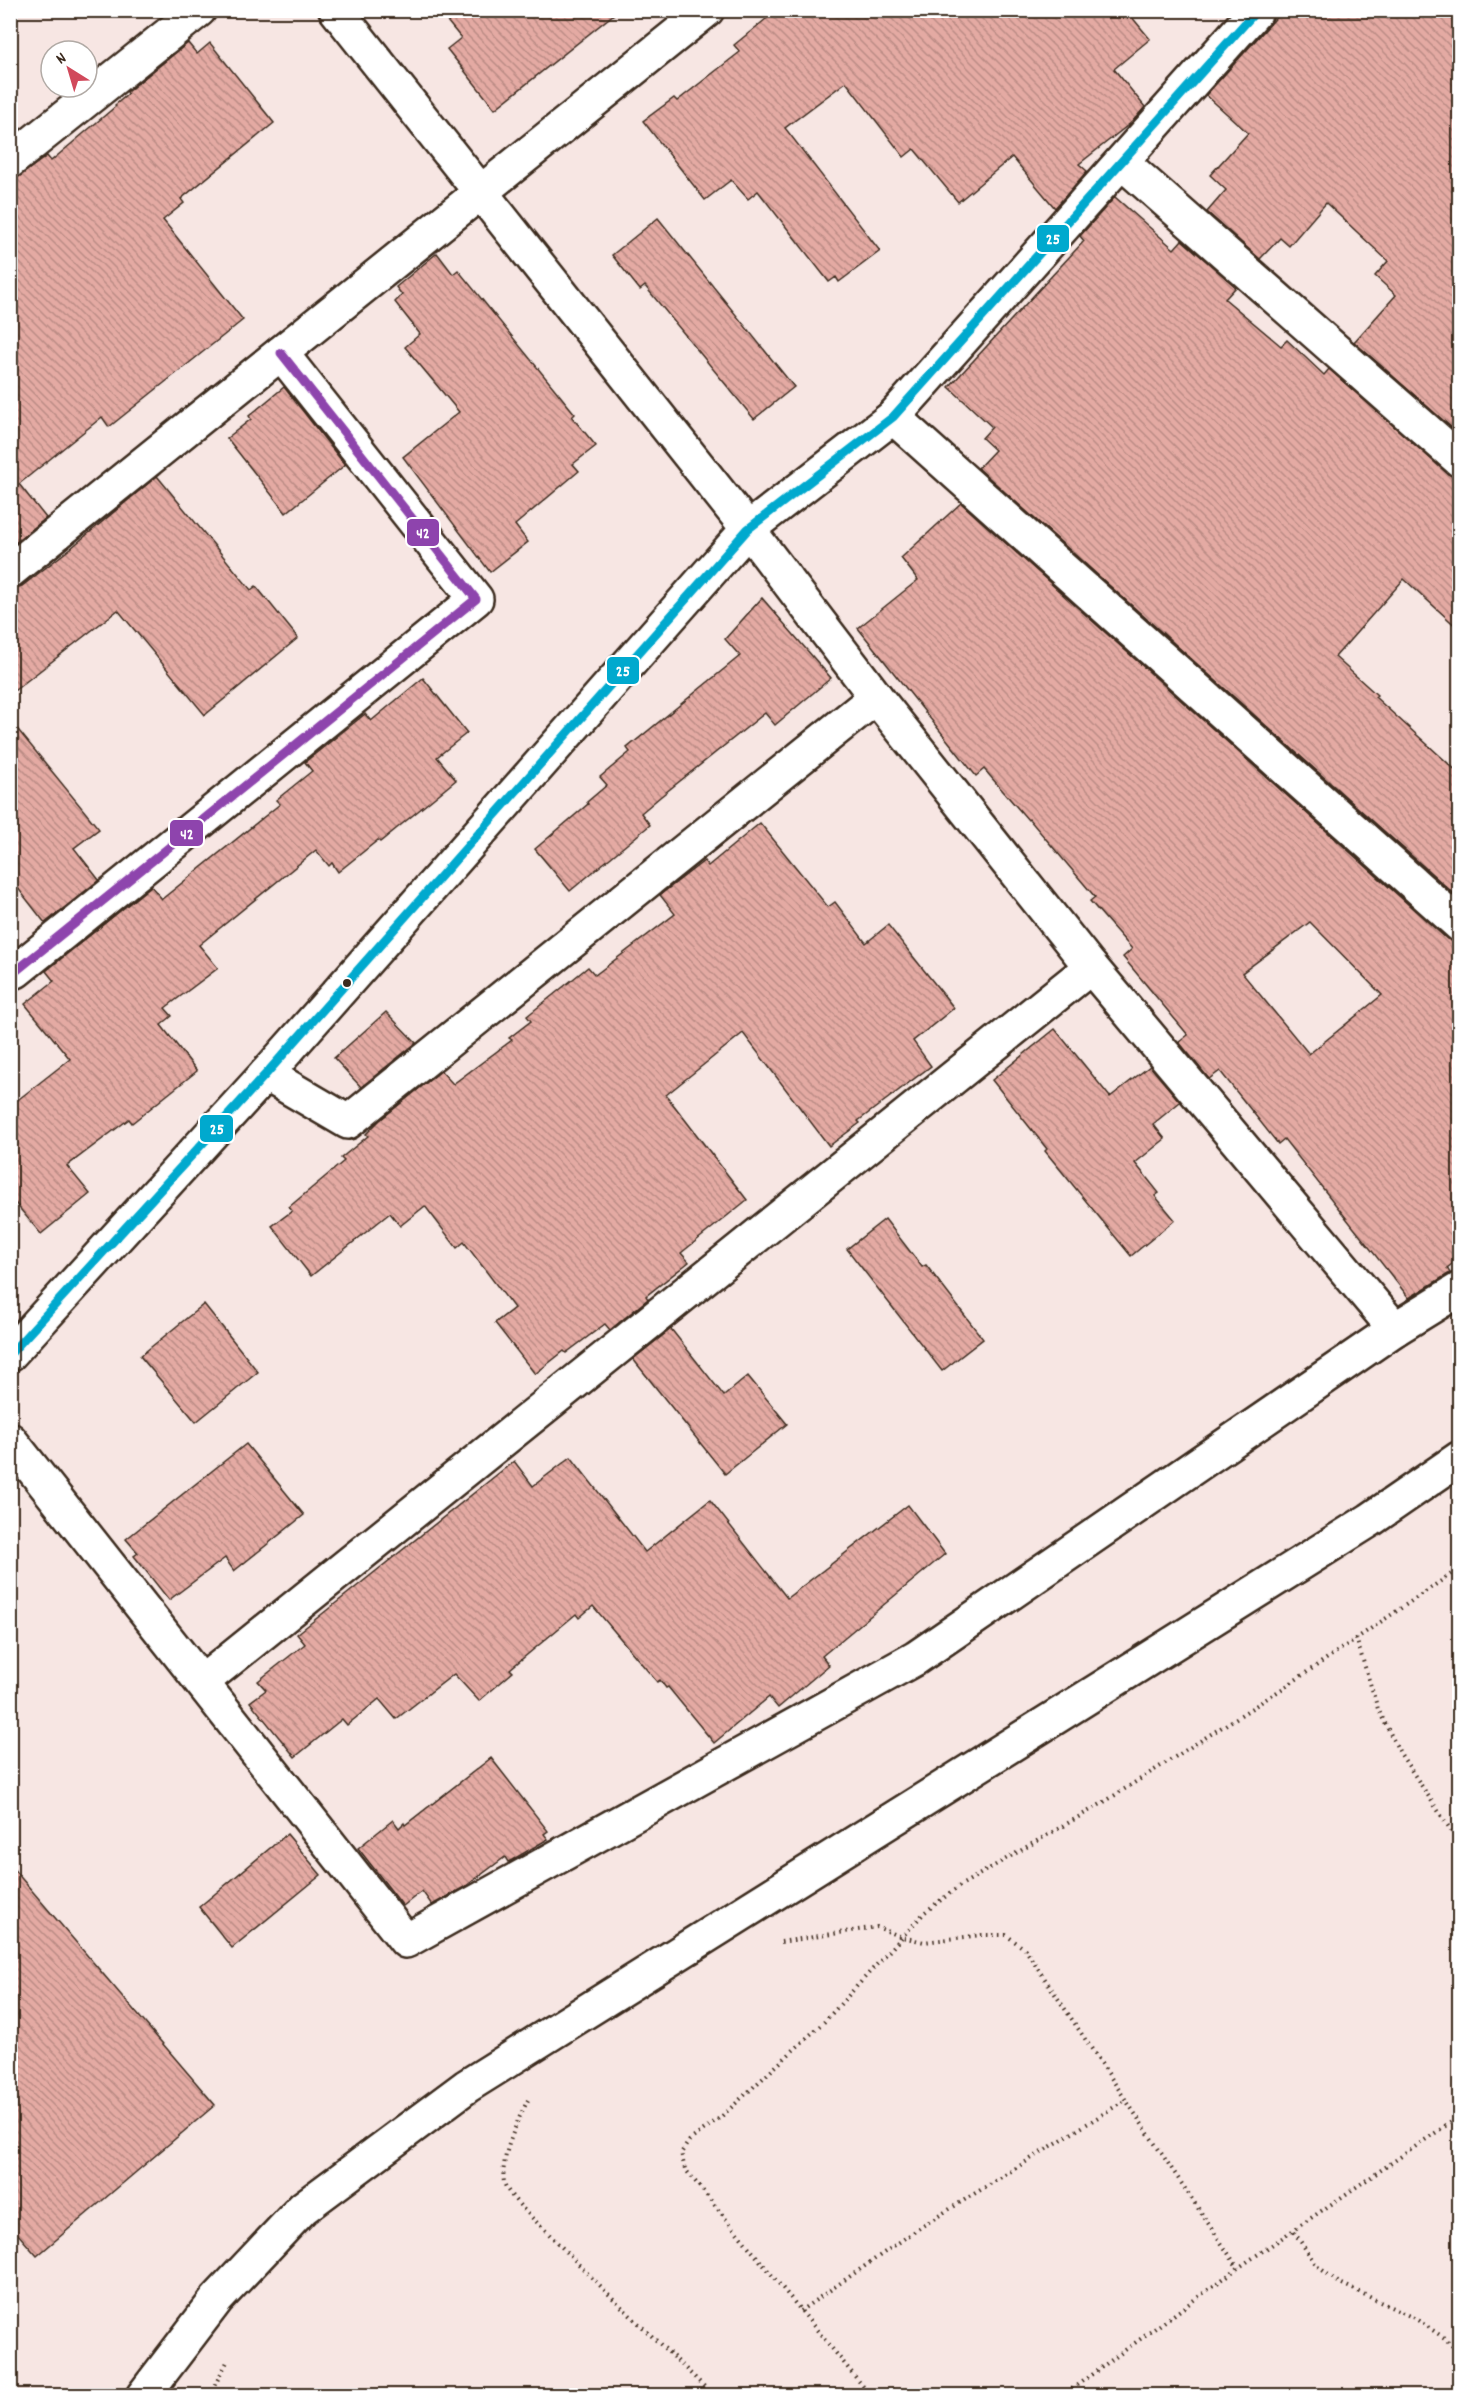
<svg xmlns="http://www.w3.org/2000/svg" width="1470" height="2406" font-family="Dekko,sans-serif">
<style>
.building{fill:url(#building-back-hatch);stroke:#3b2a1e;stroke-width:1.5;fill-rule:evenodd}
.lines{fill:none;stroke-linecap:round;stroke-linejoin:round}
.minor-casing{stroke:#3b2a1e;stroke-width:38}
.tertiary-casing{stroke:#3b2a1e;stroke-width:38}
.path{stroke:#3b2a1e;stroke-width:4;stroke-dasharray:1.5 4.5;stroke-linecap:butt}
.minor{stroke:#fff;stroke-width:33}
.tertiary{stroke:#fff;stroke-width:33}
.bus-1-casing{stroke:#fff;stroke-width:14}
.bus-2-casing{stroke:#fff;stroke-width:14}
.bus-1{stroke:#8e44ad;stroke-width:9}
.bus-2{stroke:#00a9ce;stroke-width:9}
.bus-dot{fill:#3b2a1e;stroke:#fff;stroke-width:2}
.line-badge{stroke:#fff;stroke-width:2}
.badge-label{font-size:16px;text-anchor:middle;font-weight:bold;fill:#fff}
</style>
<defs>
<pattern id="building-back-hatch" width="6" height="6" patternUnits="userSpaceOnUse" patternTransform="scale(1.5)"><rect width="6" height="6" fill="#e4aaa3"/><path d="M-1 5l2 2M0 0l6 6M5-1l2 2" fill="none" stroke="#ba8b84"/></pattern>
</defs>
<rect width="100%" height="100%" fill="#f7e6e3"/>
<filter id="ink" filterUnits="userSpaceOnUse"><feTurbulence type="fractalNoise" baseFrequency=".0167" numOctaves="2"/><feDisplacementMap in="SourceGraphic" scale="12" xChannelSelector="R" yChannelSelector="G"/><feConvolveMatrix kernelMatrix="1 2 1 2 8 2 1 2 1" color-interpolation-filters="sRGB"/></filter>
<g filter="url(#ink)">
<g class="building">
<polygon points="438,10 619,10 495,109 447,49 461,38"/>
<polygon points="777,10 1126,10 1150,39 1114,69 1145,107 1132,122 1079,164 1087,171 1055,208 1012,157 958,202 914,149 904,157 846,82 785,128 880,251 839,282 836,277 829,282 758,191 748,199 731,180 705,200 643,121 674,98 677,101 740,52 734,45"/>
<polygon points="1283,10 1460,10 1460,435 1354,342 1396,295 1375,276 1388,261 1326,203 1289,246 1280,238 1260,259 1207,212 1226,190 1210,175 1248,133 1206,95"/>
<polygon points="188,43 197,54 210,43 274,123 181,199 184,203 163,220 243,320 109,427 102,417 19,484 46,518 10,547 10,183 47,156 51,161 116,106 115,105 128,94 127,92"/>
<polygon points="1115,197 1174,249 1182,240 1236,287 1225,299 1281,346 1287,340 1324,375 1329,369 1448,474 1460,478 1460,630 1404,579 1335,657 1377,695 1375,697 1460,774 1460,899 978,468 995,450 982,438 992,427 949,387 1084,241 1080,236"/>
<polygon points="658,218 794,387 754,419 645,286 640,290 612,255"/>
<polygon points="437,253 453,274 458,270 575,414 572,417 596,446 573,464 579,471 515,525 528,542 490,572 403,457 459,412 405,347 420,334 395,302 402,295 396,287"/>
<polygon points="284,387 345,465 286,513 227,438 251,419 249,416"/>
<polygon points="157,476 251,590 256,586 298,638 205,715 118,610 10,694 10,589 22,586 71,548"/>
<path d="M 961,503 L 1447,939 L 1460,943 L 1460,1258 L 1447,1268 L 1450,1273 L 1409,1298 L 1284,1139 L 1278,1144 L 1220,1071 L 1209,1079 L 1179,1042 L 1188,1035 L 1123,957 L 1132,949 L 1090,901 L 1095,897 L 1029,819 L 1028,820 L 984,769 L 976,776 L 858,628 L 918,580 L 901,558 ZM 1310,922 L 1382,995 L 1309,1054 L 1242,973 Z"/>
<polygon points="762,598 831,678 775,725 765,713 660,797 641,813 650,825 570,891 535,849 588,804 587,802 607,785 600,777 630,752 627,748 740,656 725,639"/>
<polygon points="423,678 467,733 437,757 456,780 380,842 378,840 338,872 332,863 329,866 316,850 199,945 218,968 165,1008 172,1016 161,1025 197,1071 132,1123 129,1119 67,1166 90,1194 41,1234 10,1197 10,1106 70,1059 25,1004 54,981 46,971 151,886 162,899 280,804 276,800 312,771 305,762 365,714 371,721"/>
<polygon points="10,720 99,829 74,848 99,880 45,923 10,878"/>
<polygon points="760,823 828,907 835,902 866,943 888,925 954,1008 913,1041 931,1066 858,1121 860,1123 829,1146 743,1033 666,1095 747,1200 681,1253 689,1262 646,1296 648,1299 610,1330 605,1324 566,1353 564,1351 535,1374 495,1323 514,1308 464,1242 457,1248 425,1206 400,1226 390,1213 311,1276 272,1226 292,1211 289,1207 344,1161 341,1158 368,1136 366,1134 380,1120 441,1071 453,1084 512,1040 509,1038 531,1021 527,1016 588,967 595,975 675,914 660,895 704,861 708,866"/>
<polygon points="386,1012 416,1043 361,1087 334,1058"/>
<polygon points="1055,1029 1110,1097 1150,1066 1180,1102 1153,1124 1165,1139 1135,1163 1159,1193 1155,1196 1175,1220 1131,1256 1045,1151 1047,1149 992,1080"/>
<polygon points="885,1219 922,1267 926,1265 983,1339 942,1371 847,1249"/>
<polygon points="204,1304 258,1372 196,1422 140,1356"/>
<polygon points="671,1329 724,1396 748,1376 787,1424 725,1474 633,1359"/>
<polygon points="246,1444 304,1515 234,1571 225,1558 169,1600 134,1556 138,1553 126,1539"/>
<polygon points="571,1457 645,1552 710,1500 787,1598 908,1505 945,1554 822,1656 829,1665 778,1708 769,1697 714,1743 668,1687 666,1688 660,1680 657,1682 593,1606 579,1618 576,1614 510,1669 513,1672 479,1701 454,1674 396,1719 379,1699 347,1725 342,1719 295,1757 250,1702 266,1690 258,1681 305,1644 297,1634 514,1461 533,1486"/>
<polygon points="491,1758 548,1831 544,1834 548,1839 512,1860 508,1862 505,1857 466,1886 432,1905 422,1891 403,1906 358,1848 393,1820 399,1828 404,1823 405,1825"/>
<polygon points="287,1834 321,1875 232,1948 199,1907"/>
<polygon points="10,1865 215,2105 37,2256 10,2225"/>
</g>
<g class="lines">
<defs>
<g id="minor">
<polyline points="1257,10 893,417 748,529 876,697 1091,967 1395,1329"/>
<polyline points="10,161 199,10"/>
<polyline points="1123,163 1460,460"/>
<polyline points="893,417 1460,925"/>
<polyline points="10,571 707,10"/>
<polyline points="10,964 16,971 476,599 281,353"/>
<polyline points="266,1074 348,1122 876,697"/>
<polyline points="10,1440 406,1941 916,1658 1395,1329 1460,1289"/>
<polyline points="202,1682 1091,967"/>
<polyline points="143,2396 217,2299 303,2208 467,2086 1370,1520 1460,1458"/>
</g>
<polyline id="tertiary" points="10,1354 266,1074 748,529 336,10"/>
</defs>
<use href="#minor" class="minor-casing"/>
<use href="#tertiary" class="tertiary-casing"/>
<g class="path">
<polyline points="1356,1638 1378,1709 1400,1753 1460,1844"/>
<polyline points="781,1942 877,1927 902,1937 924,1942 981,1935 1006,1935 1025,1949 1238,2268"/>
<path d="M 528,2100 C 517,2121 500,2158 504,2182 C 507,2196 537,2222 548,2233 C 602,2289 658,2342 714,2396"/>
<polyline points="1294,2232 1317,2266 1338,2282 1416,2319 1446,2339 1460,2355"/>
<polyline points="800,2311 924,2225 1124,2101"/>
<polyline points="209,2396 227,2362"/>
<polyline points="871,2396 685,2169 681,2153 689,2141 722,2116 824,2022 925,1912 961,1885 1101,1804 1285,1687 1460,1568"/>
<polyline points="1062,2396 1238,2268 1460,2116"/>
</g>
<use href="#minor" class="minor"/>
<use href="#tertiary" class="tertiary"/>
<defs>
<polyline id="bus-1" points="10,964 16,971 476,599 281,353"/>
<polyline id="bus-2" points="10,1354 266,1074 748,529 893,417 1257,10"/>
</defs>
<use href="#bus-1" class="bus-1-casing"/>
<use href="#bus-2" class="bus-2-casing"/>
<use href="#bus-1" class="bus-1"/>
<use href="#bus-2" class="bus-2"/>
</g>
</g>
<circle class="bus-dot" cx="347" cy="983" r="5"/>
<g class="line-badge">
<rect x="1036" y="224" width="34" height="29" rx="6" fill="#00a9ce"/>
<rect x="406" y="518" width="34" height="29" rx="6" fill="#8e44ad"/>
<rect x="606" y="656" width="34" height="29" rx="6" fill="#00a9ce"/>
<rect x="169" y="819" width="35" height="28" rx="6" fill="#8e44ad"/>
<rect x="199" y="1114" width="35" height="29" rx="6" fill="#00a9ce"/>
</g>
<g class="badge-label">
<text x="1053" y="244">25</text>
<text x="423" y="538">42</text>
<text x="623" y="676">25</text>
<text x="187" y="839">42</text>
<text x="217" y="1134">25</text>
</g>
<rect width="1470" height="2406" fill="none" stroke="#fff" stroke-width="36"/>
<rect x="18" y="18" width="1434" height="2370" fill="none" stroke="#3b2a1e" stroke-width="2" filter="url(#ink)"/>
<g transform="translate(69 69) rotate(323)"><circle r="28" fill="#ffffff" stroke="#b1aaa5" stroke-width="1.5"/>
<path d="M0-4.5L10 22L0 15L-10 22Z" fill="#d1495b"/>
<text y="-9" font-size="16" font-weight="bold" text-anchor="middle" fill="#3b2a1e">N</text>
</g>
</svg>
